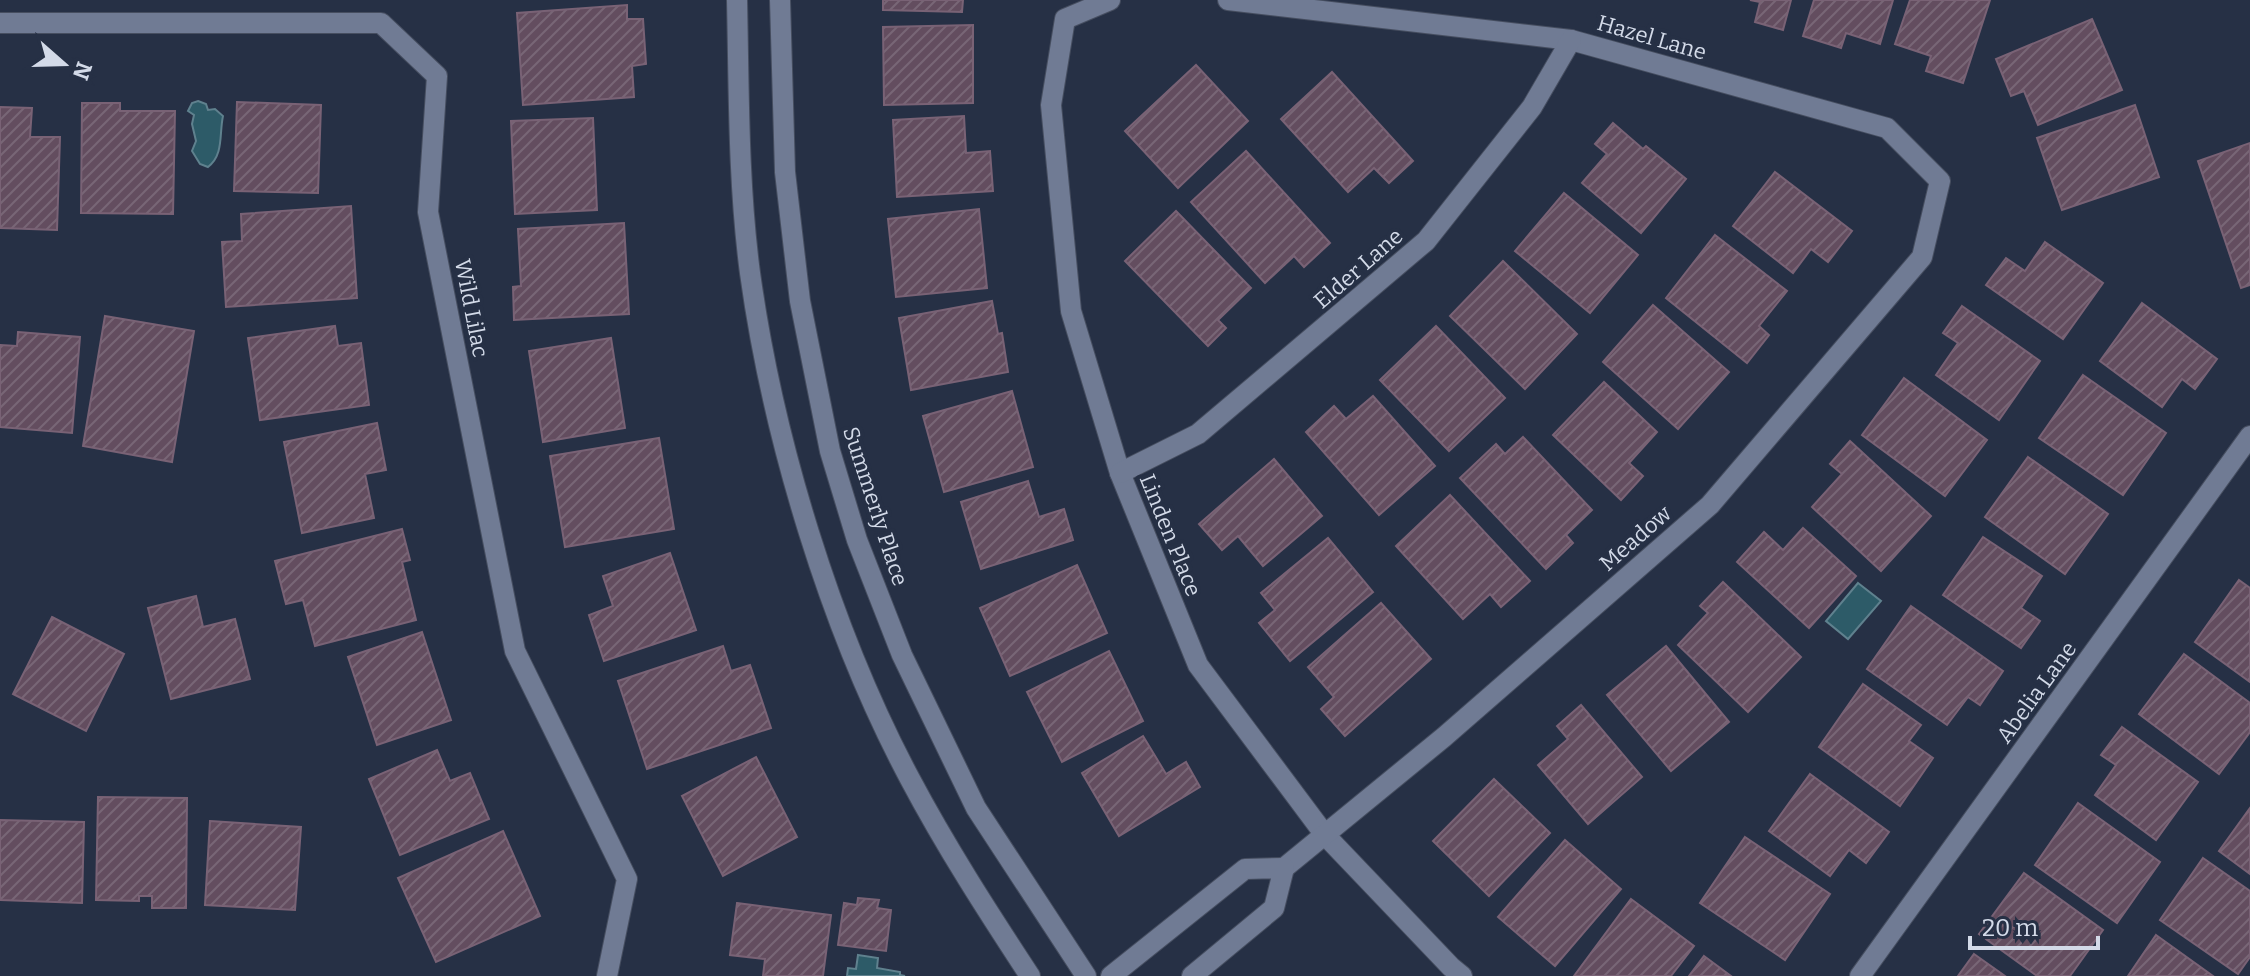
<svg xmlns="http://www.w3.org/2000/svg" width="2250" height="976" font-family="Bitter,serif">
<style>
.water{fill:#2d5b68;stroke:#5f818e;stroke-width:2}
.building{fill:url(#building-hatch);stroke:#796275;stroke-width:2}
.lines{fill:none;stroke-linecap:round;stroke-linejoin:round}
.minor-casing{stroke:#464e60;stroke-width:22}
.minor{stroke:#707b94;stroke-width:20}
.labels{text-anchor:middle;stroke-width:8;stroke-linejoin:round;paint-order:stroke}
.street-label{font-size:22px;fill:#d3dae8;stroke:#263045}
</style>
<defs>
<pattern id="building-hatch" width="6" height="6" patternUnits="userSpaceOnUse" patternTransform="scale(2)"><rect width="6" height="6" fill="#634d5f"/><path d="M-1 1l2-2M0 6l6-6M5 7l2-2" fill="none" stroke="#786676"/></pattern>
</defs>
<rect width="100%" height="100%" fill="#263045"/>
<g class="water">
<path d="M 198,101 L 206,104 L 208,110 L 215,109 L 223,116 C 219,134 224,155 208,167 L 200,164 L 192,151 L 196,141 L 192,124 L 194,115 L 188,111 L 192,103 Z"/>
<polygon points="1858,583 1881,601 1848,639 1826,621"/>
<polygon points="858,955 878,958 877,968 900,972 900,975 905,976 847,976 848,968 856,969"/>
</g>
<g class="building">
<polygon points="883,0 963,0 962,12 883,10"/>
<polygon points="1750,0 1791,0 1783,30 1755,22 1760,2"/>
<polygon points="1814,0 1893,0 1880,44 1846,33 1841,48 1803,36"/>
<polygon points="1910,0 1990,0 1963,83 1926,71 1931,56 1895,44"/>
<polygon points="627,5 627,19 643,19 646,64 632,66 634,97 523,105 517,13"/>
<polygon points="2092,19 2122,90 2038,125 2024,91 2011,96 1996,59"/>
<polygon points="973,25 973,103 884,105 883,27"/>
<polygon points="1196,65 1248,121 1178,188 1125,131"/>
<polygon points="1332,72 1413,161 1389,183 1374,168 1348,192 1281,119"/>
<polygon points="237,102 321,105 318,193 234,191"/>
<polygon points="82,103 120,103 120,111 175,111 173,214 81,213"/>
<polygon points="2135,105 2159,177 2062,210 2037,138"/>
<polygon points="0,107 32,108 30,137 60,137 57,230 0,228"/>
<polygon points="964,116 966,153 990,151 993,191 897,197 893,120"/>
<polygon points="593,118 597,210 515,214 511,121"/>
<polygon points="1613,123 1643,149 1646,146 1686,179 1641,233 1582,183 1607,154 1595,144"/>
<polygon points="2250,143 2250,285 2241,288 2198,161"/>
<polygon points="1246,151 1330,243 1304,267 1294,256 1265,283 1191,202"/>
<polygon points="1775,172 1852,231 1828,262 1811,249 1793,273 1733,226"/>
<polygon points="1564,193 1638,255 1590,313 1515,251"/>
<polygon points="351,206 357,298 226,307 222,242 242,241 241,214"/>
<polygon points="979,209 987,288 896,297 888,219"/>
<polygon points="1176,211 1251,288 1218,320 1226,328 1208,346 1125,261"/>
<polygon points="624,223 629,314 514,320 513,287 521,286 518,229"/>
<polygon points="1715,235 1787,291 1759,326 1769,335 1747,363 1666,298"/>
<polygon points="2045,242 2103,283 2063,339 1986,285 2006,258 2025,271"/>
<polygon points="1503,261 1577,334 1525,389 1450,316"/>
<polygon points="992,301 998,334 1002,333 1008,372 911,390 899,318"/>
<polygon points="2142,303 2217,359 2195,389 2182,379 2162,407 2100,361"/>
<polygon points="1653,305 1729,372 1678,429 1603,362"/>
<polygon points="1962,306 2040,361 1999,420 1936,375 1958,343 1943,333"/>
<polygon points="105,316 194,331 172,462 83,446"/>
<polygon points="335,326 338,346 361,343 369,405 260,420 248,338"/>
<polygon points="1436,326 1505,398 1449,451 1380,380"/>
<polygon points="18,332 80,337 72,433 0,427 0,345 17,346"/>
<polygon points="611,338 625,428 543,442 529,351"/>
<polygon points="2083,375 2166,433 2123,495 2039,438"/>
<polygon points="1904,378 1987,440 1945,496 1862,435"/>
<polygon points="1604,382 1657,432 1629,463 1643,476 1621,500 1553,435"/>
<polygon points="1012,391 1033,467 944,492 923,416"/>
<polygon points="1373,396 1435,466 1379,515 1306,432 1334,406 1346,419"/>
<polygon points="377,423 386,470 365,474 374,518 302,533 284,442"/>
<polygon points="1523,437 1592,510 1566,535 1573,543 1546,569 1460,478 1496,444 1505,454"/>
<polygon points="659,438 674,529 565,547 550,456"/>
<polygon points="1850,441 1931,516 1881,571 1812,507 1842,474 1830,464"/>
<polygon points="2028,457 2108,514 2065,574 1985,517"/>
<polygon points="1274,459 1322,516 1263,566 1238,536 1222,550 1199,524"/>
<polygon points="1028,481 1039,517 1064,509 1073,540 981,569 961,502"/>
<polygon points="1450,495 1530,581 1501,607 1490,594 1463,619 1396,546"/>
<polygon points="1803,528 1856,576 1809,628 1737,562 1764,532 1783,550"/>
<polygon points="402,529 410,560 402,562 416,620 315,646 303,600 286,604 275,561"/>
<polygon points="1983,537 2042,576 2021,608 2040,621 2021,648 1943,595"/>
<polygon points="1328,538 1373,592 1290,661 1259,623 1275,610 1261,593"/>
<polygon points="670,553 696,630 604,661 589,615 613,606 603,576"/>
<polygon points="1077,565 1107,633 1010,676 980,608"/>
<polygon points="2239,580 2250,588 2250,682 2195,642"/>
<polygon points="1723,582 1801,657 1748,712 1678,645 1708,613 1700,606"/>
<polygon points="196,596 203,627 235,619 250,679 171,699 148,608"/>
<polygon points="1381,603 1431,659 1345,736 1321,709 1334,697 1308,667"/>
<polygon points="1911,606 2003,671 1980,705 1968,697 1947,725 1867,669"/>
<polygon points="52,617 124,654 86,731 13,694"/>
<polygon points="422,632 451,720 377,745 348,657"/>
<polygon points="723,646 731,671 750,665 771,728 647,769 618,681"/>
<polygon points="1666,646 1729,722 1671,771 1607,695"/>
<polygon points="1109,651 1143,721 1062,762 1027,692"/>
<polygon points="2184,654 2250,703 2250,732 2219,774 2139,714"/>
<polygon points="1863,684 1921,725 1909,741 1933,758 1900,806 1819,747"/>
<polygon points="1581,705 1642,777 1588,824 1538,765 1568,739 1557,726"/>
<polygon points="2122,727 2198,782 2156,840 2095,795 2116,765 2101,755"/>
<polygon points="1143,736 1166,774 1186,762 1200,787 1119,836 1082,773"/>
<polygon points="437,750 450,781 470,773 489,819 400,855 369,779"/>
<polygon points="756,757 797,837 723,876 682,796"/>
<polygon points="1810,774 1889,832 1866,863 1849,850 1830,876 1769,831"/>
<polygon points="1494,779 1550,833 1489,896 1433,841"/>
<polygon points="98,797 187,798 186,908 152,908 152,896 139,896 139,901 96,900"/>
<polygon points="2078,803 2160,862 2117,923 2035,865"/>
<polygon points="2250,808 2250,874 2219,851"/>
<polygon points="0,820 84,822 82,903 0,900"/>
<polygon points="210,821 301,827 295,910 205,905"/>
<polygon points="503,831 540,916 436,962 398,878"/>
<polygon points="1745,837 1830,894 1785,960 1700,903"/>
<polygon points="1565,840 1621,889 1555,966 1498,917"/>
<polygon points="2203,858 2250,891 2250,957 2238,974 2160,920"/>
<polygon points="2024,873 2103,930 2070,976 2037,976 1979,934"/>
<polygon points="858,898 879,900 877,908 891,910 886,951 838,945 844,903 857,905"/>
<polygon points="1631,899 1694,946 1671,976 1574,976"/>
<polygon points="737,903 831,915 823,976 763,976 765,959 730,955"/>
<polygon points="2156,935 2213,976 2128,976"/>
<polygon points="1974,954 2005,976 1958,976"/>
<polygon points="1704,956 1731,976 1689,976"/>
</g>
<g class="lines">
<defs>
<g id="minor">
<path d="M 737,0 C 739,91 738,182 750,273 C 773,439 831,631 910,779 C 946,847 988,912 1030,976"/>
<polyline points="780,0 785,172 800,301 830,451 857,540 902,655 976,808 1086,976"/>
<polyline points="1110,0 1065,19 1051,105 1071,311 1120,473 1198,665 1325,835 1451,967 1462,976"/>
<polyline points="1228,0 1571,40 1887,128 1940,181 1922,257 1710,505 1444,737 1284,868"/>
<polyline points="0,23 381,23 437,76 428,212 515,651 627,879 607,976"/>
<polyline points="1120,473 1198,434 1426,241 1532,107 1571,40"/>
<polyline points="1111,976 1245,869 1284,868 1274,908 1192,976"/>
<polyline points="1860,976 2250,436"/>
</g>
</defs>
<use href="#minor" class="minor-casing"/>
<use href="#minor" class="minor"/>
</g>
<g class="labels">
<g class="street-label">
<text transform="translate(1652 37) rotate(16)" y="8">Hazel Lane</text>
<text transform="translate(1358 268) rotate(-41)" y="8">Elder Lane</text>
<text transform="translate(472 308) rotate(79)" y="8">Wild Lilac</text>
<text transform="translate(876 506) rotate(72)" y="8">Summerly Place</text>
<text transform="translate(1171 535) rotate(68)" y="8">Linden Place</text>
<text transform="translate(1635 538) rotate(-41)" y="8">Meadow</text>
<text transform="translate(2036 692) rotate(-54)" y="8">Abelia Lane</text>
</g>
</g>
<g transform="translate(64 64) rotate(110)" stroke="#263045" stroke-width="6" paint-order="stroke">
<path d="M0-6L14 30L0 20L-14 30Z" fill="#d3dae8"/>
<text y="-12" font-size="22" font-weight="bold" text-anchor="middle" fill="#d3dae8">N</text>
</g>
<path d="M1970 936v12h128v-12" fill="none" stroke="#d3dae8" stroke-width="4"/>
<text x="1982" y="936" font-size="24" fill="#d3dae8" stroke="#263045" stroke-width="6" paint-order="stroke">20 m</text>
</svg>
